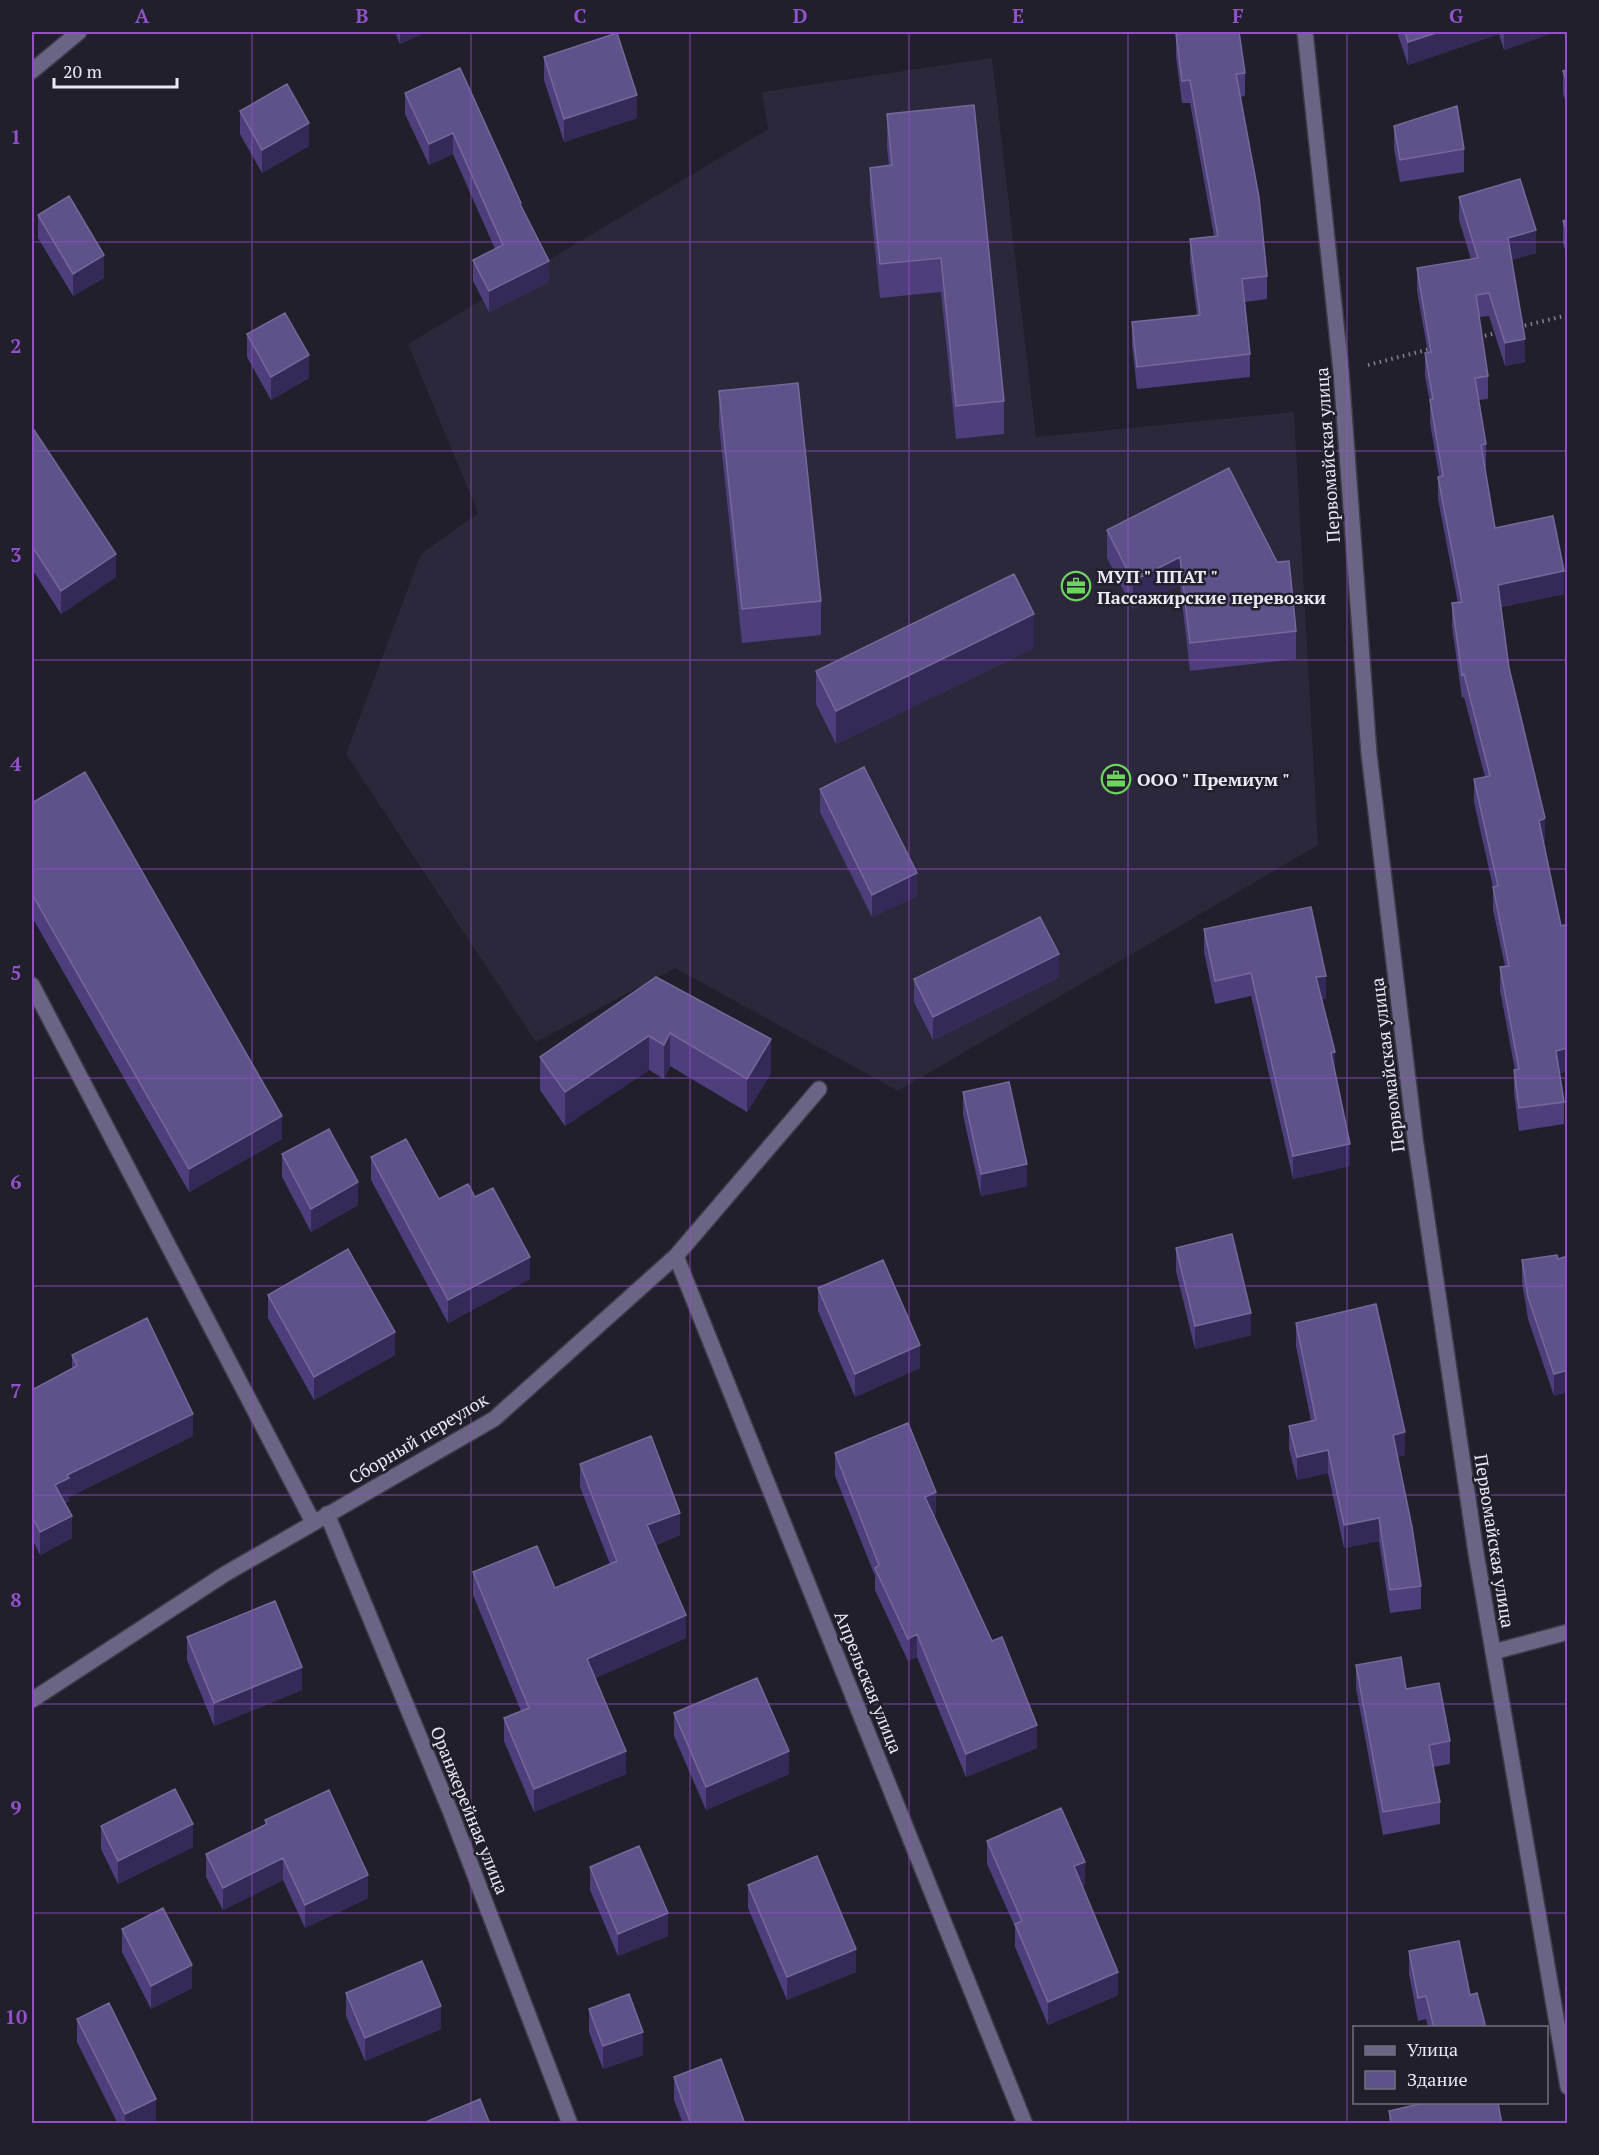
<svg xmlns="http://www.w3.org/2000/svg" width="1599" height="2155" viewBox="0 0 1599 2155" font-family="'PT Serif',serif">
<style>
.built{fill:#2b283b}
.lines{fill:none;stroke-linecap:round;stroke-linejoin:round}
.service-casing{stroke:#3d3b48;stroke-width:18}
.minor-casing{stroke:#3d3b48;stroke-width:18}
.tertiary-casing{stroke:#3d3b48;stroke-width:18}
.path{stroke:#85838e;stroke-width:4;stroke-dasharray:1.5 4.5;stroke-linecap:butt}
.service{stroke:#6a6584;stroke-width:15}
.minor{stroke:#6a6584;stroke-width:15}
.tertiary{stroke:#6a6584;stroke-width:15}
.wall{fill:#4e3f7c}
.shaded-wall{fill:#352a57}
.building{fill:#5f5189;stroke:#746999;stroke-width:1.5}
.grid{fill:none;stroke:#9152c9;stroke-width:1.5;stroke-opacity:0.55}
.labels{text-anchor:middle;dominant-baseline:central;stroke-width:5;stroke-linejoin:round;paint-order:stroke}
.street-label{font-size:18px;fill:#eae9f2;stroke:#211f2c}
.poi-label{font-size:18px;font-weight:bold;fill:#eae9f2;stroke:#211f2c;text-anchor:start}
.neatline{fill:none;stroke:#9152c9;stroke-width:2}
.grid-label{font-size:20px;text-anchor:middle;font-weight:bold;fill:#9152c9}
</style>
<rect width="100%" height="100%" fill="#211f2c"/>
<!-- built -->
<path class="built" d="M992,58L1036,437L1294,412L1318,845L898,1091L675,968L536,1042L346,754L421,554L478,513L408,344L768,129L762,92Z"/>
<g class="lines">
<!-- service casing -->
<g class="service-casing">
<path id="service" d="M1493,1652L1568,1632"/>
</g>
<!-- minor casing -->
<g class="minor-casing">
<path id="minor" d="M32,71L79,32
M32,985L313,1522
M676,1256L1025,2124
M327,1514L451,1813L570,2124
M32,1700L225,1574L494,1419L676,1256L819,1089"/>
</g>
<!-- tertiary casing -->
<g class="tertiary-casing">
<path id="tertiary" d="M1305,32L1341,371L1369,754L1415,1138L1476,1553L1568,2087"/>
</g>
<!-- path -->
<path class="path" d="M1519,327L1568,315
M1479,337L1497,333
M1368,365L1430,349"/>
<!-- service -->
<use href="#service" class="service"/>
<!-- minor -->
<use href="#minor" class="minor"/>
<!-- tertiary -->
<use href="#tertiary" class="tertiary"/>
</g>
<!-- wall -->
<path class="wall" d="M395,32H426L400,44Z
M1397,32H1549V34L1504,50L1499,34L1408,65Z
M1176,34L1245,73V96L1240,97L1267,276V299L1245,302L1250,354V377L1137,389L1132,345V322L1197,315L1190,262V239L1214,236L1190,103H1182L1176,57Z
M544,57L637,118L564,142L544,80Z
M460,68L521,207L549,282L489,312L473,281V260L495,249L453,154L429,165L405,114V93Z
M1568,69V108L1563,94V71Z
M240,111L309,146L262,173L240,134Z
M887,114L1004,401V434L956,439L941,292L880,298L870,201V168L889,166L887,148Z
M1394,126L1464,149V172L1400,182L1394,149Z
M1459,197L1536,253L1511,260L1525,362L1505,366L1489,316L1479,317L1488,376V399L1479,400L1486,444V467H1484L1495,528L1564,594L1501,607L1509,668L1545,841L1543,842L1561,926L1568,924V1071L1560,1073L1564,1102V1124L1519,1131L1514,1093V1070H1515L1500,990V967L1505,966L1493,910V887L1474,802V779L1485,777L1464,697L1462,698L1452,626V603H1458L1438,499V477L1439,476L1430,423V403L1425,376V353H1428L1417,291V268L1471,259L1459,220Z
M38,215L104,278L73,296L38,238Z
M1568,219V257L1563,244V221Z
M247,334L309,378L271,400L247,357Z
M719,391L821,601V635L742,643L719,425Z
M32,427L116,577L61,614L32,569Z
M1229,468L1296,631V659L1190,671L1180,585L1133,609L1107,558V530Z
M1034,648L836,744L816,704V671Z
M820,789L917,896L872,917L820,812Z
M32,803L282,1139L189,1192L32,917Z
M1204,929L1326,998L1322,999L1335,1075L1350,1166L1293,1179L1251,996L1215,1004L1204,952Z
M656,977L771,1073L747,1112L670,1066L664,1079L649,1070L565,1126L540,1090V1057Z
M1059,977L933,1040L914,1002V979Z
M963,1092L1027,1186L981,1196L963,1115Z
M282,1154L358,1205L311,1232L282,1177Z
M371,1157L439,1199L475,1197L530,1279L448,1323L371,1180Z
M1176,1248L1251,1335L1195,1349L1176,1271Z
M1557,1255L1554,1396L1528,1319L1522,1282V1260Z
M818,1288L920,1368L855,1397L818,1311Z
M268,1295L395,1355L314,1400L268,1318Z
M1296,1323L1405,1455L1398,1457L1421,1586V1609L1390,1613L1379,1541L1344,1548L1328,1473L1297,1480L1289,1449V1426L1311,1421L1296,1346Z
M72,1355L193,1436L69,1497V1501L65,1503L72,1538L40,1555L32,1539V1390L72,1368Z
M835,1453L936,1515L934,1516L1037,1748L966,1777L917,1657L908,1661L875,1590V1576L835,1476Z
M580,1464L680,1535L656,1545L686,1638L595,1678L626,1774L534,1812L504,1741V1718L521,1711L473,1595V1572L555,1588L610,1564L580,1487Z
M187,1637L302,1690L214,1726L187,1660Z
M1356,1665L1406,1689L1450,1741V1764L1433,1767L1440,1802V1824L1383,1835L1356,1688Z
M674,1713L789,1774L706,1810L674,1736Z
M265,1820L368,1898L305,1928L283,1880L223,1910L206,1877V1854L265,1825Z
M101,1826L193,1847L118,1884L101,1849Z
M987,1841L1085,1885L1082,1886L1118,1995L1048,2025L1015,1947V1927L987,1864Z
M590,1867L668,1936L618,1956L590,1890Z
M748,1885L856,1972L787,2000L748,1908Z
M122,1929L192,1988L151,2009L122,1952Z
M1409,1951L1470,1995L1486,2028H1428L1426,2019L1418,2021L1409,1974Z
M346,1993L441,2029L365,2061L346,2016Z
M589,2009L643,2055L603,2069L589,2032Z
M77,2019L156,2122L153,2124H118L77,2042Z
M674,2077L745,2124H683L674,2100Z
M1389,2111L1502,2124H1389Z"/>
<!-- shaded-wall -->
<path class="shaded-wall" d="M400,32H426L400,44Z
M1439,32H1499V34L1408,65V42Z
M1504,32H1549V34L1504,50Z
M637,95V118L564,142V119Z
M309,123V146L262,173V150Z
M453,133V154L429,165V144Z
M1536,230V253L1508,261V238Z
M104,255V278L73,296V274Z
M549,261V282L489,312V291Z
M1525,339V362L1505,366V343Z
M309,355V378L271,400V377Z
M116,554V577L61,614V591Z
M1180,557V585L1133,609V581Z
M1564,571V594L1498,607V585Z
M1034,614V648L836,744V711Z
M1545,818V841L1539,844V821Z
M917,873V896L872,917V895Z
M1059,954V977L933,1040V1017Z
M1326,976V998L1316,1000V977Z
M670,1033V1066L664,1079V1045Z
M649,1036V1070L565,1126V1092Z
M771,1039V1073L747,1112V1079Z
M1568,1048V1071L1556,1074V1051Z
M1335,1052V1075L1331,1053Z
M282,1116V1139L189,1192V1169Z
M1350,1144V1166L1293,1179V1156Z
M1027,1164V1186L981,1196V1174Z
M358,1182V1205L311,1232V1209Z
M530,1257V1279L448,1323V1300Z
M1251,1313V1335L1195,1349V1326Z
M395,1332V1355L314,1400V1377Z
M920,1345V1368L855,1397V1374Z
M1568,1370V1392L1554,1396V1374Z
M193,1414V1436L69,1497V1501L55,1508V1485L67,1475Z
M1405,1432V1455L1393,1458V1435Z
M1328,1450V1473L1297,1480V1457Z
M936,1492V1515L925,1520V1497Z
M680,1513V1535L647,1548V1525Z
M72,1516V1538L40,1555V1532Z
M1379,1518V1541L1344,1548V1525Z
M686,1615V1638L587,1682V1659Z
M917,1634V1657L908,1661V1639Z
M302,1667V1690L214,1726V1703Z
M1037,1725V1748L966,1777V1754Z
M626,1751V1774L534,1812V1789Z
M789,1751V1774L706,1810V1787Z
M193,1824V1847L118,1884V1861Z
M283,1858V1880L223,1910V1888Z
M1085,1862V1885L1074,1889V1866Z
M368,1875V1898L305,1928V1905Z
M668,1913V1936L618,1956V1934Z
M856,1949V1972L787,2000V1977Z
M192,1965V1988L151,2009V1986Z
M1118,1972V1995L1048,2025V2002Z
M441,2006V2029L365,2061V2038Z
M643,2032V2055L603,2069V2046Z
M156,2099V2122L153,2124H125V2114Z"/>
<!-- building -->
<path class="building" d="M1194,32H1239L1245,73L1236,74L1259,197L1267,276L1242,279L1250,354L1137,367L1132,322L1200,315L1190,239L1218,236L1190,80L1182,81L1176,34Z
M1405,32H1439L1408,42Z
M617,33L637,95L564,119L544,57Z
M460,68L521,203L520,204L549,261L489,291L473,260L503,245L453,133L429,144L405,93Z
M1568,69V85L1563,71Z
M287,84L309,123L262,150L240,111Z
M974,105L1004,401L956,406L941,258L880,264L870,168L892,165L887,114Z
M1457,106L1464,149L1400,160L1394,126Z
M1520,179L1536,230L1508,238L1525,339L1505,343L1489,293L1476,295L1488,376L1475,378L1486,444L1481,445L1495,528L1553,516L1564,571L1498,585L1509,668L1545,818L1539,821L1561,926L1568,924V1048L1556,1051L1564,1102L1519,1108L1514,1070L1519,1069L1500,967L1509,966L1493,887L1498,886L1474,779L1490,776L1464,674L1462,675L1452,603L1462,602L1438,477L1443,476L1430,400L1433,399L1425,353L1431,352L1417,268L1478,258L1459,197Z
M69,196L104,255L73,274L38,215Z
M1568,219V234L1563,221Z
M285,313L309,355L271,377L247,334Z
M798,383L821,601L742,609L719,391Z
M32,427L116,554L61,591L32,546Z
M1229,468L1277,562L1289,561L1296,631L1190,643L1180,557L1133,581L1107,530Z
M1014,574L1034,614L836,711L816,671Z
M864,767L917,873L872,895L820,789Z
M85,772L282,1116L189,1169L32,894V803Z
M1311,907L1326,976L1316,977L1335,1052L1331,1053L1350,1144L1293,1156L1251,973L1215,981L1204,929Z
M1040,917L1059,954L933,1017L914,979Z
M656,977L771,1039L747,1079L670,1033L664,1045L649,1036L565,1092L540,1057Z
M1009,1082L1027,1164L981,1174L963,1092Z
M329,1129L358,1182L311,1209L282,1154Z
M406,1139L439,1199L468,1184L475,1197L493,1188L530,1257L448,1300L371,1157Z
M1232,1234L1251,1313L1195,1326L1176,1248Z
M348,1249L395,1332L314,1377L268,1295Z
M1557,1255L1558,1259L1568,1256V1370L1554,1374L1528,1297L1522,1260Z
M883,1260L920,1345L855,1374L818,1288Z
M1376,1304L1405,1432L1393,1435L1412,1527L1421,1586L1390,1590L1379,1518L1344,1525L1328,1450L1297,1457L1289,1426L1316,1420L1296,1323Z
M147,1318L193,1414L67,1475L69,1478L55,1485L72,1516L40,1532L32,1516V1390L77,1366L72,1355Z
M908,1423L936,1492L925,1497L992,1641L1002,1637L1037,1725L966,1754L917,1634L908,1639L875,1568L879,1565L835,1453Z
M651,1436L680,1513L647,1525L686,1615L587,1659L626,1751L534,1789L504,1718L529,1708L473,1572L537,1546L555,1588L617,1561L580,1464Z
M275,1601L302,1667L214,1703L187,1637Z
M1401,1657L1406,1689L1439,1683L1450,1741L1429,1745L1440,1802L1383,1812L1356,1665Z
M757,1678L789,1751L706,1787L674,1713Z
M175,1789L193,1824L118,1861L101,1826Z
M329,1790L368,1875L305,1905L283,1858L223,1888L206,1854L267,1824L265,1820Z
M1061,1808L1085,1862L1074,1866L1118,1972L1048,2002L1015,1924L1022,1921L987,1841Z
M639,1846L668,1913L618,1934L590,1867Z
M817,1856L856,1949L787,1977L748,1885Z
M163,1908L192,1965L151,1986L122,1929Z
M1459,1941L1470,1995L1477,1993L1486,2028H1434L1426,1996L1418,1998L1409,1951Z
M422,1961L441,2006L365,2038L346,1993Z
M629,1994L643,2032L603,2046L589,2009Z
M109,2003L156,2099L125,2114L77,2019Z
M721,2059L745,2124H691L674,2077Z
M480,2099L490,2124H421Z
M1424,2103H1498L1502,2124H1392L1389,2111Z"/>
<!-- grid -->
<path class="grid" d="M252,32V2124M471,32V2124M690,32V2124M909,32V2124M1128,32V2124M1347,32V2124M32,242H1568M32,451H1568M32,660H1568M32,869H1568M32,1078H1568M32,1286H1568M32,1495H1568M32,1704H1568M32,1913H1568"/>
<!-- icons -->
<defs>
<g id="office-ring" transform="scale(1.5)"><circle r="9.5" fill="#211f2c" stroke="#6ed360" stroke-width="1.5"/><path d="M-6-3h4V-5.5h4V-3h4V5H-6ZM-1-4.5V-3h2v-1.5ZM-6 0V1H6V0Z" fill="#6ed360"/></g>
</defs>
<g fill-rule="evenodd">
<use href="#office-ring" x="1076" y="586"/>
<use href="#office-ring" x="1116" y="779"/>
</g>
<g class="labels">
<!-- street labels -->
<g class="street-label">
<text transform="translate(1327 455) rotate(-94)">Первомайская улица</text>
<text transform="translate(1387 1065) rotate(-97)">Первомайская улица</text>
<text transform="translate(418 1438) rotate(-31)">Сборный переулок</text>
<text transform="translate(1495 1541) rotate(81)">Первомайская улица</text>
<text transform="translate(869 1682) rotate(68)">Апрельская улица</text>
<text transform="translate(470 1810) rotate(68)">Оранжерейная улица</text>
</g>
<!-- poi labels -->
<g class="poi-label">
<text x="1097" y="576">МУП " ППАТ "<tspan x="1097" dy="21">Пассажирские перевозки</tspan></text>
<text x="1137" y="779">ООО " Премиум "</text>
</g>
</g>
<!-- border -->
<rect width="1599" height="2155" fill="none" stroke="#211f2c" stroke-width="66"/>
<!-- legend -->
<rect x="1353" y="2026" width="195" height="78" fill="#211f2c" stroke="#71707b" stroke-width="1.5"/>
<rect x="1365" y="2046" width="30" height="9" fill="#6a6584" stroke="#71707b" stroke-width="1.5"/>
<text x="1407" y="2056" font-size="18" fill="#eae9f2">Улица</text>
<rect x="1365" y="2071" width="30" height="18" fill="#5f5189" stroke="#71707b" stroke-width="1.5"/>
<text x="1407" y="2086" font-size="18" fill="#eae9f2">Здание</text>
<!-- scale -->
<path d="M54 78v9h123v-9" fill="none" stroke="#eae9f2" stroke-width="3"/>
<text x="63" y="78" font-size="18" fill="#eae9f2" stroke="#211f2c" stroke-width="4.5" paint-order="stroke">20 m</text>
<rect x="33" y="33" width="1533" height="2089" class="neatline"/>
<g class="grid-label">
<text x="142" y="23">A</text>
<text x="362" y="23">B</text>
<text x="580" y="23">C</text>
<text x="800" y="23">D</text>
<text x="1018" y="23">E</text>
<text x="1238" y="23">F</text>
<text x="1456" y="23">G</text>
<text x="16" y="144">1</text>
<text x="16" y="353">2</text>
<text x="16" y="562">3</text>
<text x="16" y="771">4</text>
<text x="16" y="980">5</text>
<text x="16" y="1189">6</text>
<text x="16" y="1398">7</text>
<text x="16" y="1607">8</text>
<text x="16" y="1815">9</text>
<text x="16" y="2024">10</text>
</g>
</svg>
